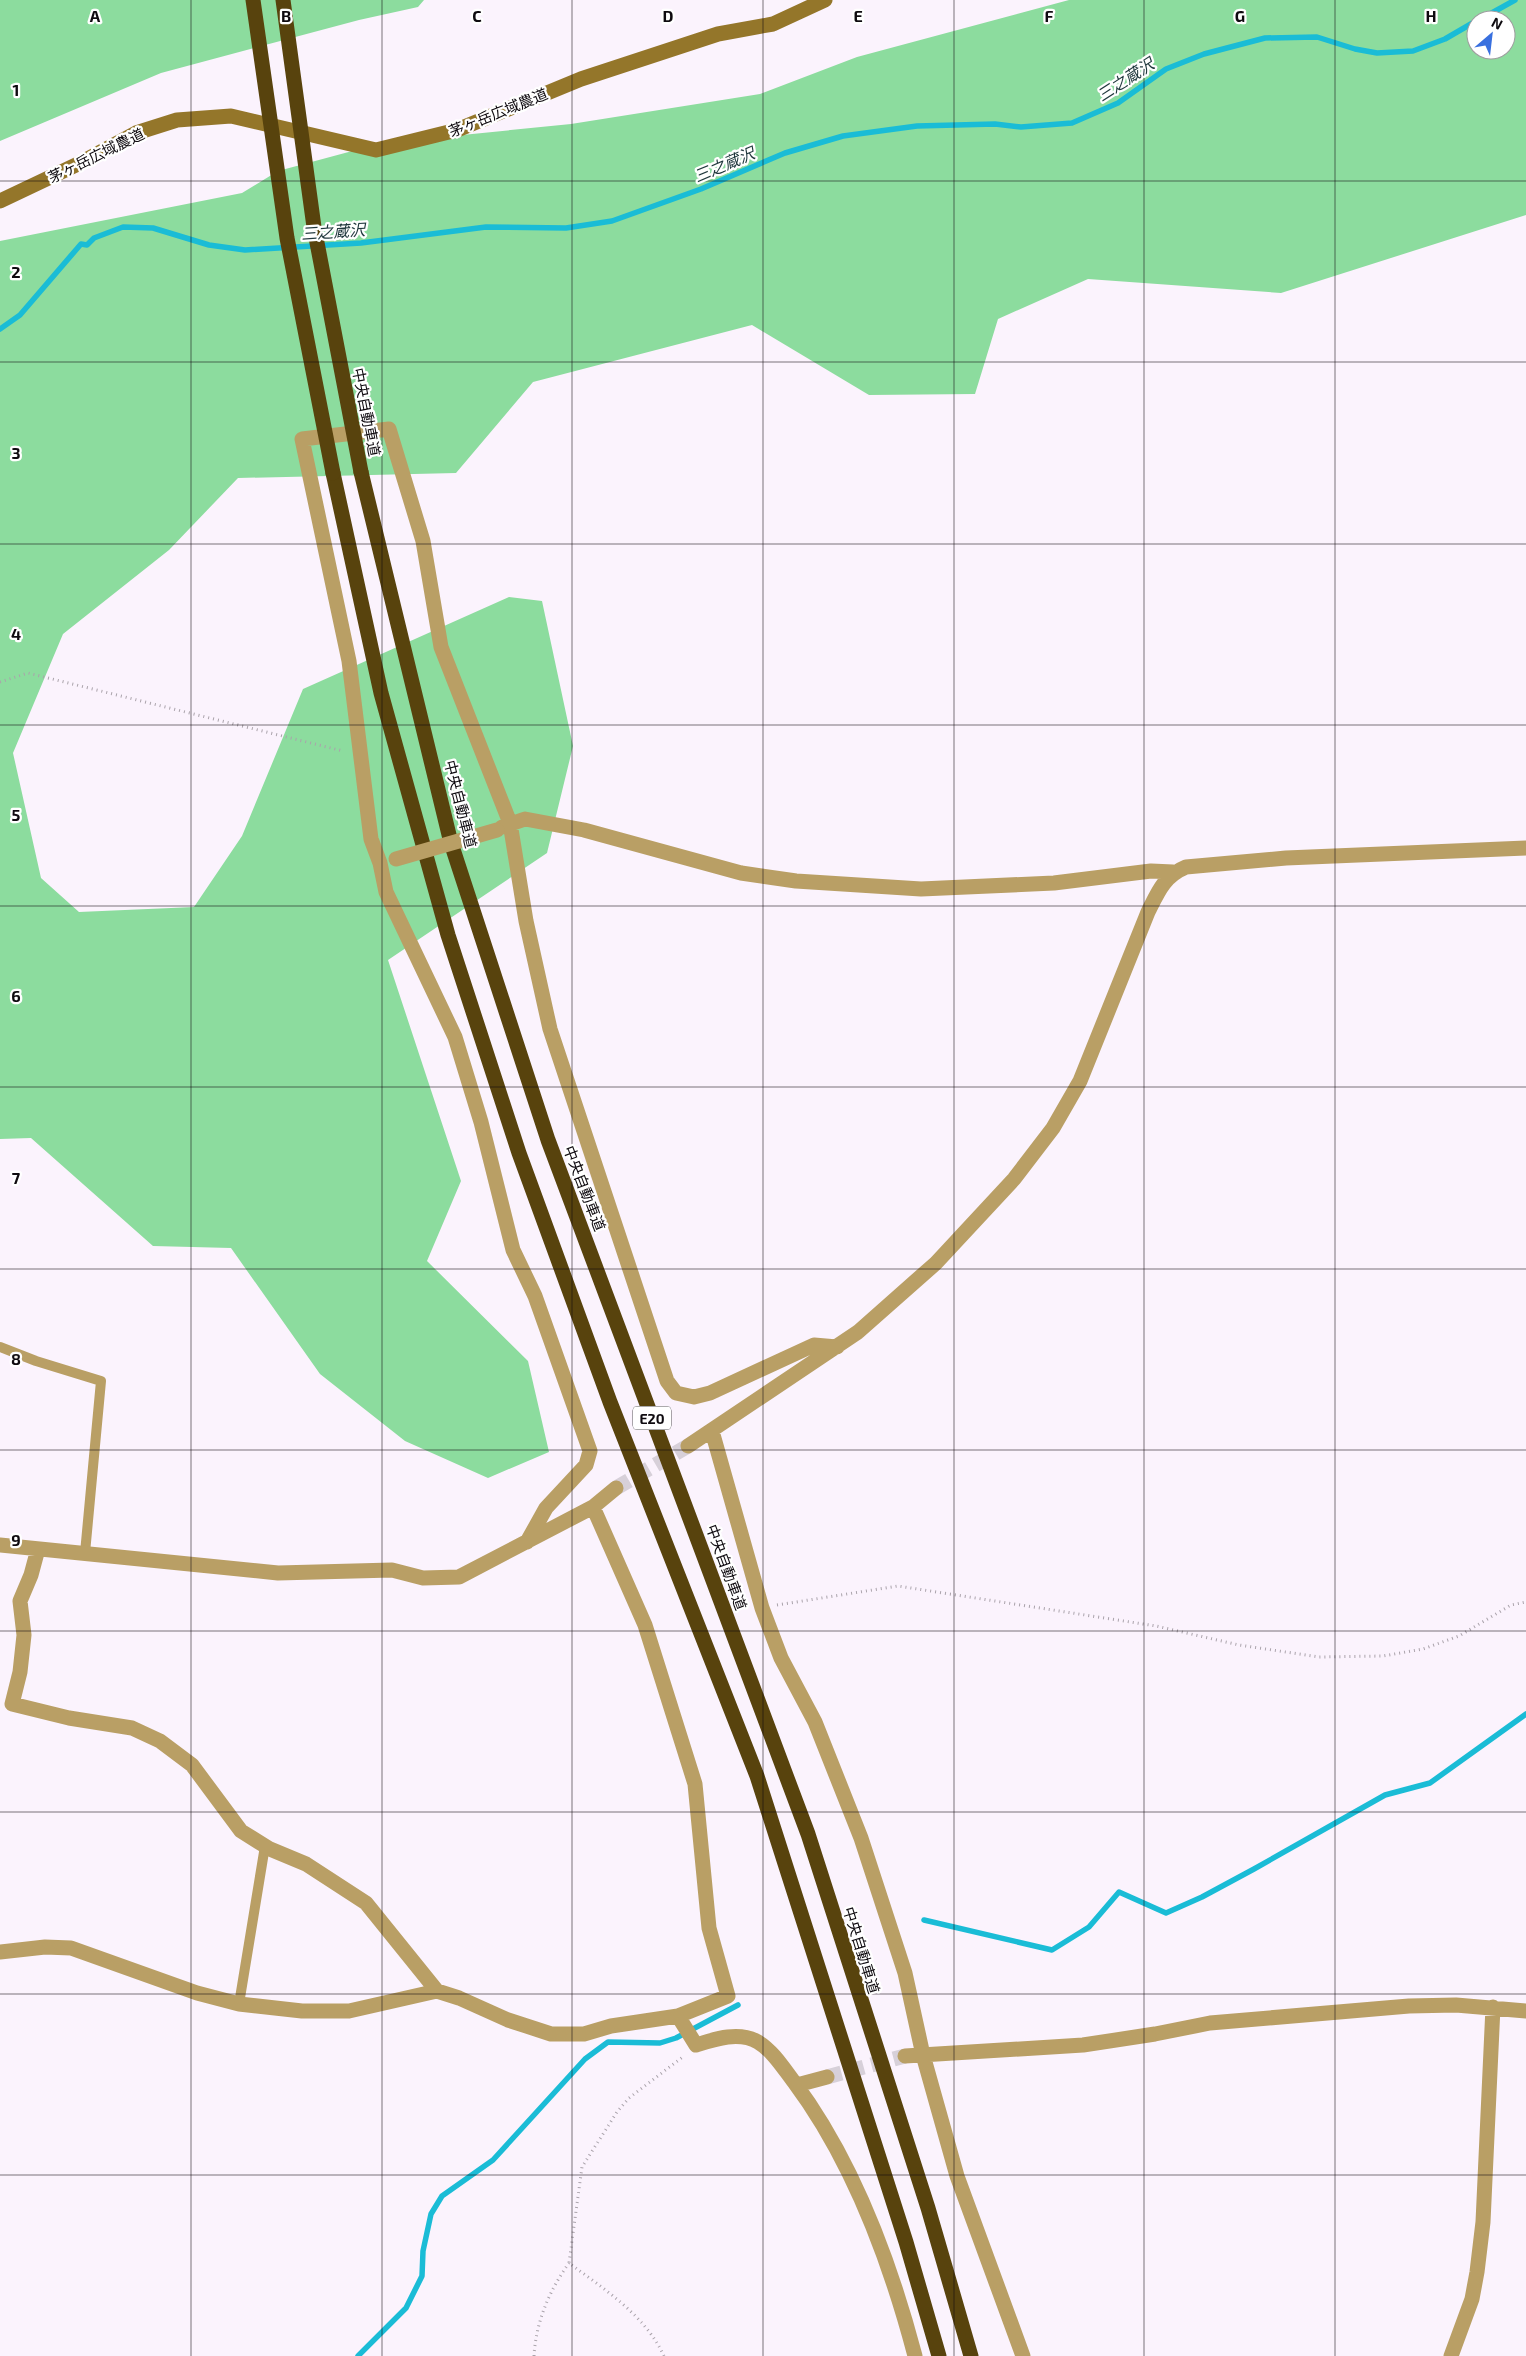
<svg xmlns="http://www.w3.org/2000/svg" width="1526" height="2356" viewBox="0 0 1526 2356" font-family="'Exo 2','Noto Sans JP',sans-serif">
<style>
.green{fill:#8cdc9e;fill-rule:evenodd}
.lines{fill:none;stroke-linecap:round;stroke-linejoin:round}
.stream{stroke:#1abcd6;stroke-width:5.5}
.street-tunnel{stroke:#d7d0d9;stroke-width:15;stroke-dasharray:15 8;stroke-linecap:butt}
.path{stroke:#aaa3ab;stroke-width:3;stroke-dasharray:1 4;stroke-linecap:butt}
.lane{stroke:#b99f65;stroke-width:10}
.street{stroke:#b99f65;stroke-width:15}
.secondary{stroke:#94762a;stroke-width:15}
.highway{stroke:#58430d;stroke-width:15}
.street-bridge{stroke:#b99f65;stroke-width:15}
.highway-bridge{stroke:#58430d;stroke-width:15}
.grid{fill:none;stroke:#0e0a0f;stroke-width:1;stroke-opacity:0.55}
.labels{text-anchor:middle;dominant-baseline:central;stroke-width:4.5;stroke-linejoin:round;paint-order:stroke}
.shield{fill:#fff;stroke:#565457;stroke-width:1}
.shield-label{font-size:14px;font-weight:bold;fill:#0e0a0f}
.street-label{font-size:15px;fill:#0e0a0f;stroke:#fff}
.water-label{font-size:16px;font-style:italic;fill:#1f373c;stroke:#fff}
.grid-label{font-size:16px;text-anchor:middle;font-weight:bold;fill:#0e0a0f;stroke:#fff;stroke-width:4.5;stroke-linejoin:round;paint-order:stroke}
</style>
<rect width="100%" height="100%" fill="#fbf3fd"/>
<!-- green -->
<path class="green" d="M0,0H424L418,7L359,20L161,73L0,141Z
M1069,0H1526V215L1281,293L1088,279L998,319L975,394L869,395L752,325L533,382L456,473L238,478L169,550L63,634L13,753L41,878L79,912L194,907L242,836L303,689L509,597L542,601L573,746L547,853L388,960L461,1181L427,1261L528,1361L549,1452L488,1478L405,1441L320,1374L231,1248L153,1246L31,1138L0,1139V241L242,193L278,171L382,143L571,124L760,94L857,57ZM1476,20H1506V50H1476Z"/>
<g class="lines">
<!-- stream -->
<path class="stream" d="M1479,20L1515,0
M0,329L20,315L81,244L87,245L94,238L123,227L153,228L209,245L245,250L361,243L486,227L566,228L612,221L701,189L785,153L843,136L917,126L995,124L1021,127L1072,123L1118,103L1166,69L1204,54L1265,38L1317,37L1355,49L1377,53L1413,51L1445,39L1476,21
M924,1920L1052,1950L1089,1927L1119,1892L1166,1913L1202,1897L1254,1869L1385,1795L1430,1783L1526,1714
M358,2356L406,2308L422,2276L423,2251L431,2214L442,2196L493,2160L585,2059L608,2042L660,2043L676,2038L738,2005"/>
<!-- street-tunnel -->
<path class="street-tunnel" d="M616,1488L688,1446
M827,2077L905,2056"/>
<!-- path -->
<path class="path" d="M0,682L28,673L343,751
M777,1605L898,1586L1156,1626L1239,1645L1319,1657L1383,1656L1423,1649L1459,1636L1511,1605L1526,1602
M534,2356C536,2322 549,2291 569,2263
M664,2356C645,2315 604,2289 569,2263L582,2167L617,2112L629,2098L684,2056"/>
<!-- lane -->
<path class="lane" d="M0,1347L36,1361L101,1381L85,1553
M239,2004L265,1846"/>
<!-- street -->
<path class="street" d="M502,827L525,819L584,830L741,873L796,881L921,889L1054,883L1151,871L1173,872
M712,1431L762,1608L781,1658L815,1722L861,1838L905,1973L923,2055L957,2176L1023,2356
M688,1446L858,1332L936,1263L1014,1179L1053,1128L1080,1081L1148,912C1158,892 1164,876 1186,867L1286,858L1526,848
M593,1507L645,1625L695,1784L709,1928L728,1996L678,2016
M527,1542L546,1508L586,1465L590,1451L535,1296L513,1250L481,1122L455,1037L386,892L380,863L371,839L349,661L302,439L389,429L423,541L441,647L510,823L526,921L550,1029L667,1381L676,1393L694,1397L710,1393L814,1345L837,1347
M0,1545L278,1573L392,1570L423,1578L459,1577L593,1507L616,1488
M38,1549L31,1575L20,1601L24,1635L20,1672L12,1704L69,1718L132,1728L160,1741L192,1765L241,1831L270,1849L306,1864L366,1903L437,1991
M0,1952L45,1947L71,1948L197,1993L239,2004L302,2011H349L437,1991L459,1998L508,2020L551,2034H584L611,2026L678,2016L696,2045C715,2039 739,2031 758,2042C773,2051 784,2069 794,2082C853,2161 890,2261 915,2356
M905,2056L1083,2045L1155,2034L1210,2023L1409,2006L1456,2005L1526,2011
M797,2085L827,2077
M1451,2356L1472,2299L1477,2272L1483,2222L1493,2007"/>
<!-- secondary -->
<path class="secondary" d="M0,201L78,164L136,133L177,120L231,116L376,150L457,130L581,79L718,34L773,24L825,0"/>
<!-- highway -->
<path class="highway" d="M361,472L451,843L548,1140L808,1834L928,2208L971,2356
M333,473L381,693L448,935L519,1153L610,1402L757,1776L906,2242L939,2356"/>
<!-- street-bridge -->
<path class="street-bridge" d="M396,859L497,830"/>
<!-- highway-bridge -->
<path class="highway-bridge" d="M253,0L287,238L333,473
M283,0L314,227L361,472"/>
</g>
<!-- grid -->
<path class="grid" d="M191,0V2356M382,0V2356M572,0V2356M763,0V2356M954,0V2356M1144,0V2356M1335,0V2356M0,181H1526M0,362H1526M0,544H1526M0,725H1526M0,906H1526M0,1087H1526M0,1269H1526M0,1450H1526M0,1631H1526M0,1812H1526M0,1994H1526M0,2175H1526"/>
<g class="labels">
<!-- shield labels -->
<rect class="shield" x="633" y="1406.5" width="38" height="23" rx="4"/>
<g class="shield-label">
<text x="652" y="1418">E20</text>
</g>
<!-- street labels -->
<g class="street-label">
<text transform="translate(498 112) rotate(-22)">茅ヶ岳広域農道</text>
<text transform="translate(96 155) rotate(-26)">茅ヶ岳広域農道</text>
<text transform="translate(367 412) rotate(79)">中央自動車道</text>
<text transform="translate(461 804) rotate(76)">中央自動車道</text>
<text transform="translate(585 1188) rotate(69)">中央自動車道</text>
<text transform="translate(727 1567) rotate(70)">中央自動車道</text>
<text transform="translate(862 1950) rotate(73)">中央自動車道</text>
</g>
<!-- water labels -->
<g class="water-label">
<text transform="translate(1125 79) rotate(-33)">三之蔵沢</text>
<text transform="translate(724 164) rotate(-23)">三之蔵沢</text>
<text transform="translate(333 231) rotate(-4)">三之蔵沢</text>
</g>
</g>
<g class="grid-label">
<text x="95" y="22">A</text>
<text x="286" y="22">B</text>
<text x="477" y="22">C</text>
<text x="668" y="22">D</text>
<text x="858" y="22">E</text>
<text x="1049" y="22">F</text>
<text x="1240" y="22">G</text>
<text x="1431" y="22">H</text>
<text x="16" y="96">1</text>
<text x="16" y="278">2</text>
<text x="16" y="459">3</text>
<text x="16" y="640">4</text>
<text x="16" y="821">5</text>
<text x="16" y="1002">6</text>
<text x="16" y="1184">7</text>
<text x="16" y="1365">8</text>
<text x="16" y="1546">9</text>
</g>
<!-- north arrow -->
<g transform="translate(1491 35) rotate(28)"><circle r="24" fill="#ffffff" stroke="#9f9d9f"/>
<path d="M0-4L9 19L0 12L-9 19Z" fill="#3970df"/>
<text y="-8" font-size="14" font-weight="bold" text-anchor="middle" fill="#0e0a0f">N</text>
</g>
</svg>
